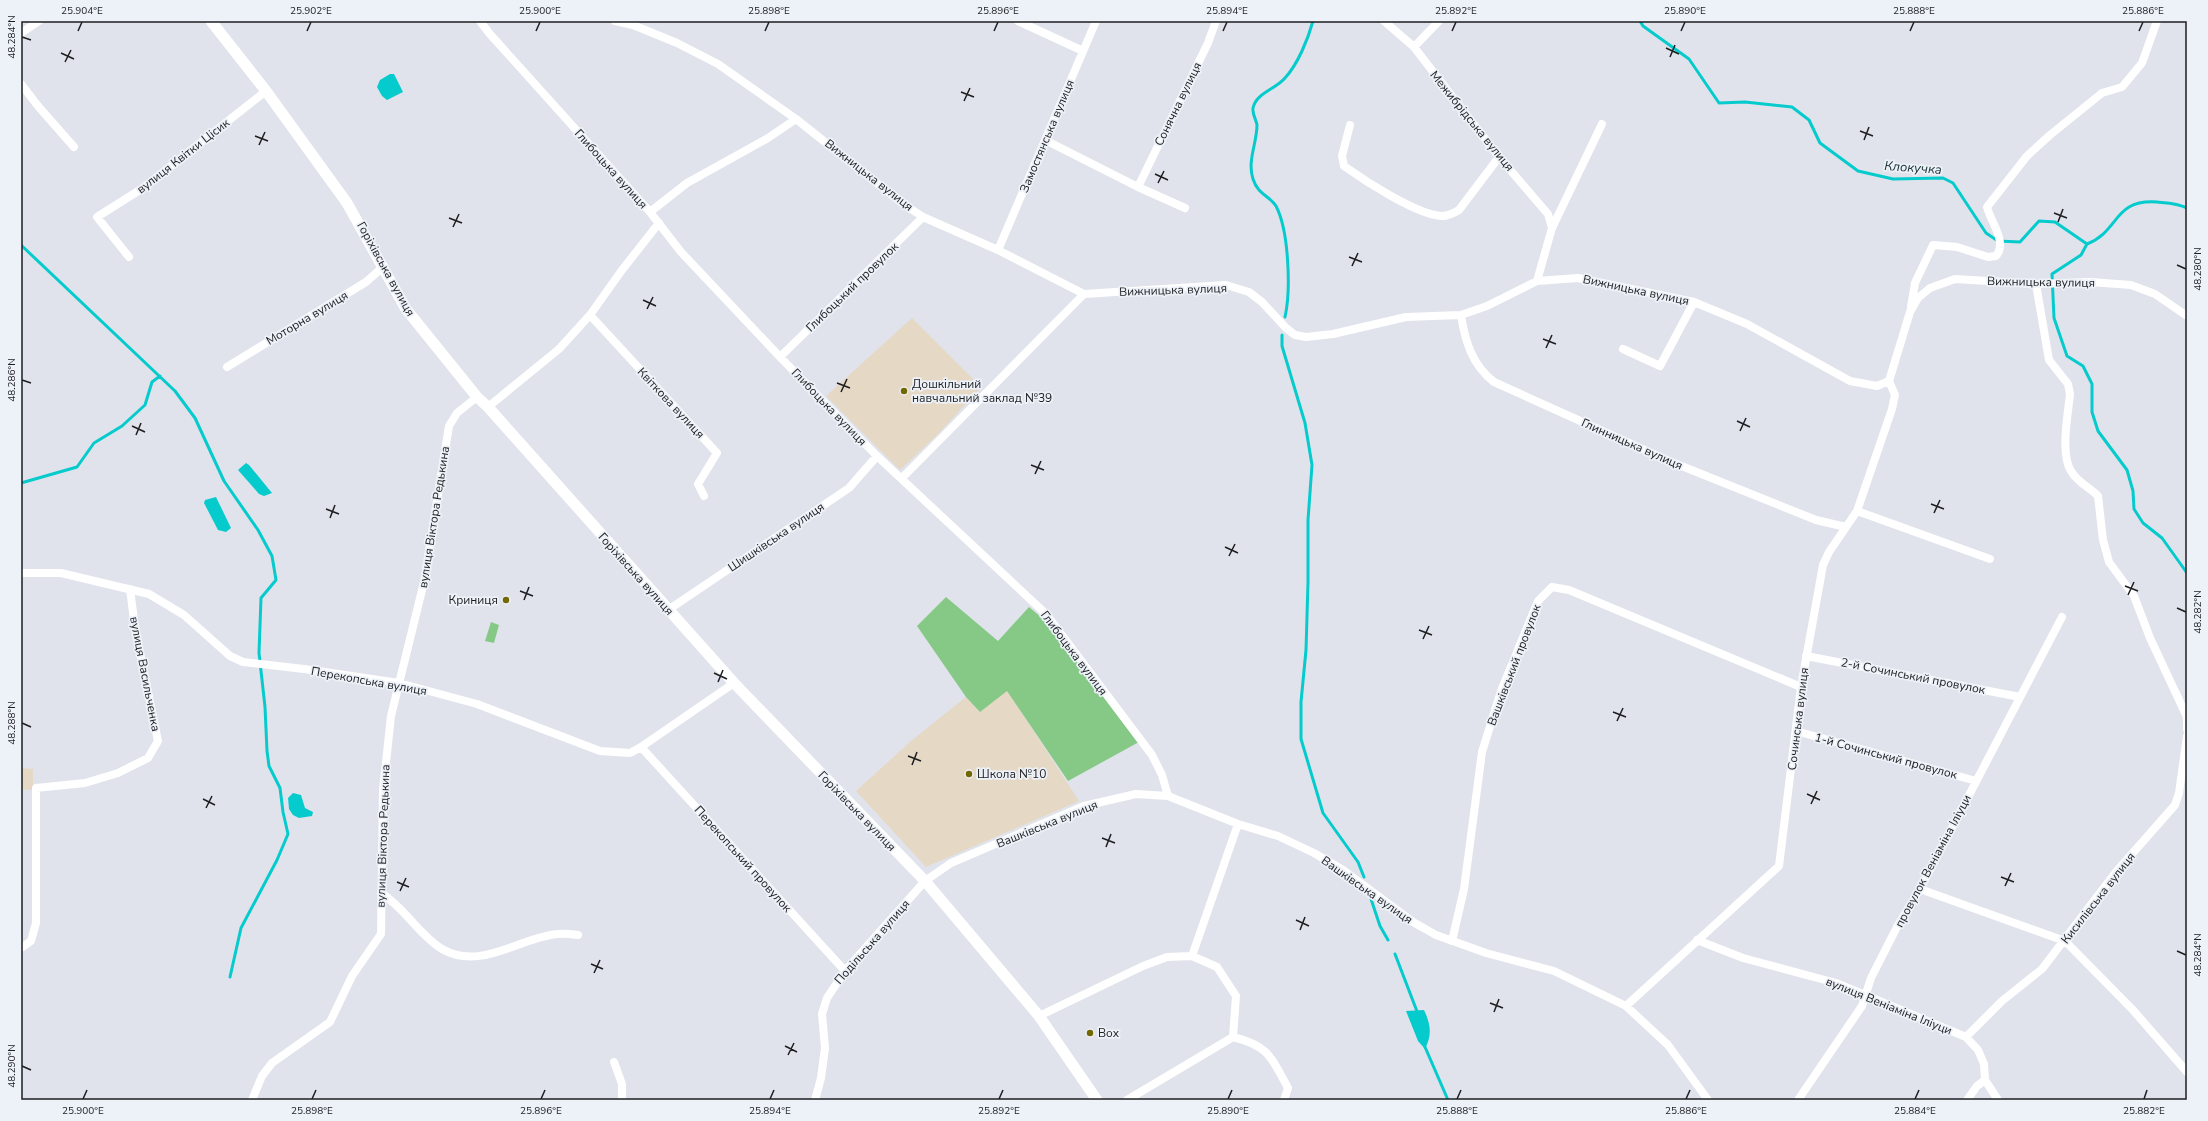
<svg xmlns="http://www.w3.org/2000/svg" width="2208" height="1121" viewBox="0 0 2208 1121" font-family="'Nunito Sans',sans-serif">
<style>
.education{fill:#e5d8c4}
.green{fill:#86c987}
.water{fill:#05cbcd}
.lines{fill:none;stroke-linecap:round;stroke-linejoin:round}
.stream{stroke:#05cbcd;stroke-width:3}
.minor{stroke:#fff;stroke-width:8}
.tertiary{stroke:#fff;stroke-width:11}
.ticks{fill:none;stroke:#1c1e20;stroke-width:1.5}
.poi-dot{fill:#736800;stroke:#edf1f8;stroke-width:1.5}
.labels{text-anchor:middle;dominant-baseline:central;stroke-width:3.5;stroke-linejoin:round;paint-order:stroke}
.street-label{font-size:12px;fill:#1c1e20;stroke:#edf1f8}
.poi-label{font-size:12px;fill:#1c1e20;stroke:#edf1f8;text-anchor:start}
.water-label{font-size:13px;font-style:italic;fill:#173131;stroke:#edf1f8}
.neatline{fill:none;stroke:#1c1e20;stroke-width:1.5}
.ticks-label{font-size:10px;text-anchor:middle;fill:#1c1e20}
</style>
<rect width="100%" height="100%" fill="#e0e3eb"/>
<!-- education -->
<path class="education" d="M912,318L981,387L939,433L900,470L826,396Z
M1007,690L1079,801L926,867L856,791L911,741L966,697L980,712Z
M21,768L33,769V790L21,789Z"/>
<!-- green -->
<path class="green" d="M946,597L998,641L1029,607C1074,643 1105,696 1139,742L1068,781L1007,691L980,712L966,697L917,626Z
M491,622L499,625L494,643L485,641Z"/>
<!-- water -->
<path class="water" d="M390,74H394L403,92L387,100L382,96L377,87L380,80Z
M246,463L249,465L272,493L264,496L259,494L238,470Z
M216,497L231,528L226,532L218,530L204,503L205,500Z
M293,793L301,795L305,808L313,812L312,816L299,818L293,815L289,809L288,798Z
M1424,1010C1431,1025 1432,1035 1425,1049L1418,1041L1406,1011Z"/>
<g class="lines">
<!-- stream -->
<path class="stream" d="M1640,21L1643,26L1689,59L1719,103L1745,102L1792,107L1809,120L1820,143L1858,171L1893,179L1943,178L1953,183L1986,233L1998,241L2020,242L2039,221L2055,222L2087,244C2120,231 2113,199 2157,202C2168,203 2177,203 2187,208
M2087,244L2081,255L2052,274L2054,318L2067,356L2083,366L2092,384V412L2098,431L2127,470L2133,491L2134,509L2143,523L2162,538L2187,573
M21,245L175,391L195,418L224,481L258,530L272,556L276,580L261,598L259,653L265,707L267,751L269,766L280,788L283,812L288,834L277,860L241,928L230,977
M1285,317C1291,290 1289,231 1276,206C1270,196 1258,195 1253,179C1247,161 1257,143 1257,125C1256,119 1252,114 1253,108C1256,93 1276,89 1285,78C1298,64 1308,39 1313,21
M1282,335V346L1305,423L1312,465L1308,520V582L1306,650L1301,702V739L1323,813L1358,862L1364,877
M21,483L77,467L94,443L122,426L145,405L152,382L160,376
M1371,899L1380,926L1388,940
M1395,954L1418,1014
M1425,1047L1448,1100"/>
<!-- minor -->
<path class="minor" d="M480,21L489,33L650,212L681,252L780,357L877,456L1046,614L1152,755L1162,775L1168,796
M615,21L633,25L677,43L718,64L796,119L902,203L923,217L998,250L1084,294L1226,285L1249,292L1262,302L1286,328L1295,335L1306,337L1333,334L1406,317L1461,315L1487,306L1537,281L1578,278L1694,302L1747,324L1850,381L1877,386L1889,381L1910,312L1918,298L1930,288L1955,279L2036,284L2090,282L2131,285L2155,294L2187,316
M1018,21L1083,51
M1384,21L1414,47L1499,157L1548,214L1552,228
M21,33L39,21
M1414,47L1439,21
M21,84L38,106L74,147
M1350,125L1342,156L1344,166C1365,181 1417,215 1442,216C1449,216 1454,213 1459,210L1499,157
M1045,140L1138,187L1208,43L1216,21
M1138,187L1185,208
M650,212L687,183L768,138L796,119
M998,250L1096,21
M129,257L97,217L143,188L266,91
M1537,281L1552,228L1602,124
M2036,284L2049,360L2068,384L2070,394C2068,414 2060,454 2071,471C2077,482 2089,487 2098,496L2103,540L2109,562L2134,596L2150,638L2187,717V729
M1911,307L1915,283L1933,245L1957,247L1988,257L1996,256C2008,242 1990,221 1987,207L2027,156L2050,135L2102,93L2122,87L2142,63L2157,21
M590,315L717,453L698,484L704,496
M1461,315C1465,341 1472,365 1494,382L1669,461L1816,520L1846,527
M1623,349L1660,366L1694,302
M780,357L923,217
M227,367L366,282L384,266
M488,407L559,349L590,315L622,270L659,223
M902,478L1084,294
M1857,511L1990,559
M21,573H61L149,594L184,615L230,656L243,662L304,669L399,683L477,704L600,751L630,753L641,747L734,683
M668,610L849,488L877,456
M1806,656L2020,697
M1796,731L1976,781
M641,747L845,971
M1920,889L2065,941L2132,1009L2187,1072
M381,893C405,908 419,935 442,949C480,971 519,938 557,934C564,933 571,934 578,935
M1697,940L1743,958L1836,983L1966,1037L1978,1050L1984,1064L1985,1080L1998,1100
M1452,941L1464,889L1482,752L1501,691L1538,601L1552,587L1569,590L1801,687
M21,948L31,941L36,923V788L85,783L118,773L148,758L158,741L135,628L130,589
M1192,956L1238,824
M1626,1006L1779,866L1801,687L1823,565L1829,552L1857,511L1892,409L1895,395L1889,381
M1039,1016L1143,966L1167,957L1192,956L1217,967L1236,996L1233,1037
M1966,1037L2002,1001L2042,969L2116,872L2175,805L2179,793L2187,736
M614,1062L622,1084V1100
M252,1100L262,1076L272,1063L330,1022L352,976L381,934L383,790L391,716L424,582L449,426L457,413L477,397
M815,1100L821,1078L825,1048L822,1014L827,998L845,971L925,881L951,863L1084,806L1136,794L1168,796L1238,824L1278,836L1314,853L1343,870L1413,922L1436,935L1486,953L1554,971L1626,1006L1668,1045L1708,1100
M1127,1100L1233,1037C1269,1046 1271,1057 1288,1088L1284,1100
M1798,1100L1862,1006L1871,978L1898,925L1920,889L2062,617
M1967,1100L1977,1086L1985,1080"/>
<!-- tertiary -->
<path class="tertiary" d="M211,21L266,91L347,203L406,309L477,397L488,407L734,683L925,881L1039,1016L1097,1100"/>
</g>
<!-- ticks -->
<path class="ticks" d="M78,31L82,22M307,31L311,22M536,31L540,22M765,31L769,22M994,31L998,22M1223,31L1227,22M1452,31L1456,22M1681,31L1685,22M1910,31L1914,22M2139,31L2143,22M22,37L31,40M1666,48L1679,54M61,53L74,59M1670,57L1675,45M65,62L71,50M961,92L974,97M964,101L970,88M1860,131L1873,136M255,136L268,141M1864,140L1869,127M259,145L265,132M1155,174L1168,180M1158,183L1164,171M2054,213L2067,218M449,218L462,223M2058,222L2063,209M453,227L459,214M1349,257L1362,262M2177,265L2186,269M1352,266L1358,253M643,300L656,306M647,309L653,297M1543,339L1556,344M1546,348L1552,335M22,380L31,383M837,383L850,388M841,392L847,379M1737,421L1750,427M132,426L145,432M1740,431L1746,418M136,435L141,423M1031,465L1044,470M1035,474L1041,461M1931,504L1944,509M326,509L339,514M1934,513L1940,500M330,518L335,505M1225,547L1238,553M1229,556L1235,544M2125,586L2138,591M520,591L533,596M2128,595L2134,582M524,600L529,587M2177,608L2186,612M1419,630L1432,635M1423,639L1429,626M714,673L727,679M718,682L723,670M1613,712L1626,717M1617,721L1623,708M22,723L31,727M908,756L921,761M912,765L917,752M1807,794L1820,800M203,799L215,805M1811,804L1817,791M206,808L212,796M1102,838L1115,843M1106,847L1111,834M2001,877L2014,882M397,882L409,887M2005,886L2011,873M400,891L406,878M1296,920L1309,926M1300,930L1305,917M2177,951L2186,955M591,964L603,969M594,973L600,960M1490,1003L1503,1008M1494,1012L1499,999M785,1046L797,1052M788,1055L794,1043M22,1066L31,1070M83,1099L87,1090M312,1099L316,1090M541,1099L545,1090M770,1099L774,1090M999,1099L1003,1090M1228,1099L1232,1090M1457,1099L1461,1090M1686,1099L1690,1090M1915,1099L1919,1090M2144,1099L2147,1090"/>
<!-- markers -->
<g class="poi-dot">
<circle cx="904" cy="391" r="4"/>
<circle cx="506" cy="600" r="4"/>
<circle cx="969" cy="774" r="4"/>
<circle cx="1090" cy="1033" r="4"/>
</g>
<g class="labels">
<!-- street labels -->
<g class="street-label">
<text transform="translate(1178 104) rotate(-64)">Сонячна вулиця</text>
<text transform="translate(1472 121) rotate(51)">Межибрідська вулиця</text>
<text transform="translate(1047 136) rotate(-67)">Замостянська вулиця</text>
<text transform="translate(183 156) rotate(-38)">вулиця Квітки Цісик</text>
<text transform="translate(611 169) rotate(48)">Глибоцька вулиця</text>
<text transform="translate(869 175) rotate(38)">Вижницька вулиця</text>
<text transform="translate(386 269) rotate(61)">Горіхівська вулиця</text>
<text transform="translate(2041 282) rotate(1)">Вижницька вулиця</text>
<text transform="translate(852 287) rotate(-44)">Глибоцький провулок</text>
<text transform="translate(1173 290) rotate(-2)">Вижницька вулиця</text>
<text transform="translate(1636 290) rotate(12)">Вижницька вулиця</text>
<text transform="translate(307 318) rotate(-31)">Моторна вулиця</text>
<text transform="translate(671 403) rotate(47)">Квіткова вулиця</text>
<text transform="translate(829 407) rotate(46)">Глибоцька вулиця</text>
<text transform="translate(1632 444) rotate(24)">Глинницька вулиця</text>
<text transform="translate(434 517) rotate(-81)">вулиця Віктора Редькина</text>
<text transform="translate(776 537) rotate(-34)">Шишківська вулиця</text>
<text transform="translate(636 574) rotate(48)">Горіхівська вулиця</text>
<text transform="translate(1074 653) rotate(53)">Глибоцька вулиця</text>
<text transform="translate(1514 665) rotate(-69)">Вашківський провулок</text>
<text transform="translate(145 674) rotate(79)">вулиця Васильченка</text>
<text transform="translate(1913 676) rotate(11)">2-й Сочинський провулок</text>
<text transform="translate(369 681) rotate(10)">Перекопська вулиця</text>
<text transform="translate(1798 719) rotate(-83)">Сочинська вулиця</text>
<text transform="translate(1886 756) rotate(15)">1-й Сочинський провулок</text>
<text transform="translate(857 811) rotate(46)">Горіхівська вулиця</text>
<text transform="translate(1047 824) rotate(-22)">Вашківська вулиця</text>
<text transform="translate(383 836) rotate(-88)">вулиця Віктора Редькина</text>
<text transform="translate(743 859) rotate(48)">Перекопський провулок</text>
<text transform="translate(1933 861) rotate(-62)">провулок Веніаміна Іліуци</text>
<text transform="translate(1367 890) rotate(35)">Вашківська вулиця</text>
<text transform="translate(2098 898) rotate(-52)">Кисилівська вулиця</text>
<text transform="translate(872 942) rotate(-49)">Подільська вулиця</text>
<text transform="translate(1889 1006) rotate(22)">вулиця Веніаміна Іліуци</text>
</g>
<!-- poi labels -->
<g class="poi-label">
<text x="912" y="384">Дошкільний<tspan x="912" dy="14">навчальний заклад №39</tspan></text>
<text x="498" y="600" text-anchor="end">Криниця</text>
<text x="977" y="774">Школа №10</text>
<text x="1098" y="1033">Box</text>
</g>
<!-- water labels -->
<g class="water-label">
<text transform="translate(1913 168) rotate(4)">Клокучка</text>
</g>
</g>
<!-- border -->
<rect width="2208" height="1121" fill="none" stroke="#edf1f8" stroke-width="44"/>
<rect x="22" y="22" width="2164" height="1077" class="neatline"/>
<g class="ticks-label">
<text x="82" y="14">25.904°E</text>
<text x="311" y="14">25.902°E</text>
<text x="540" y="14">25.900°E</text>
<text x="769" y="14">25.898°E</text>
<text x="998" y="14">25.896°E</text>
<text x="1227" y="14">25.894°E</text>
<text x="1456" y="14">25.892°E</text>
<text x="1685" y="14">25.890°E</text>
<text x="1914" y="14">25.888°E</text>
<text x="2143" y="14">25.886°E</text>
<text transform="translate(11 37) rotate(-90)" y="4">48.284°N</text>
<text transform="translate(2197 269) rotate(-90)" y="4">48.280°N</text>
<text transform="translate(11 380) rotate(-90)" y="4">48.286°N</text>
<text transform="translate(2197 612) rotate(-90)" y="4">48.282°N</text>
<text transform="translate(11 723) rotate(-90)" y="4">48.288°N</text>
<text transform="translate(2197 955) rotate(-90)" y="4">48.284°N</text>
<text transform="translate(11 1066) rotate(-90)" y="4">48.290°N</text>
<text x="83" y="1114">25.900°E</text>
<text x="312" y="1114">25.898°E</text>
<text x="541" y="1114">25.896°E</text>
<text x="770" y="1114">25.894°E</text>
<text x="999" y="1114">25.892°E</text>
<text x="1228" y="1114">25.890°E</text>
<text x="1457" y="1114">25.888°E</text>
<text x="1686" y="1114">25.886°E</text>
<text x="1915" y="1114">25.884°E</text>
<text x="2144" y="1114">25.882°E</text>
</g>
</svg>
